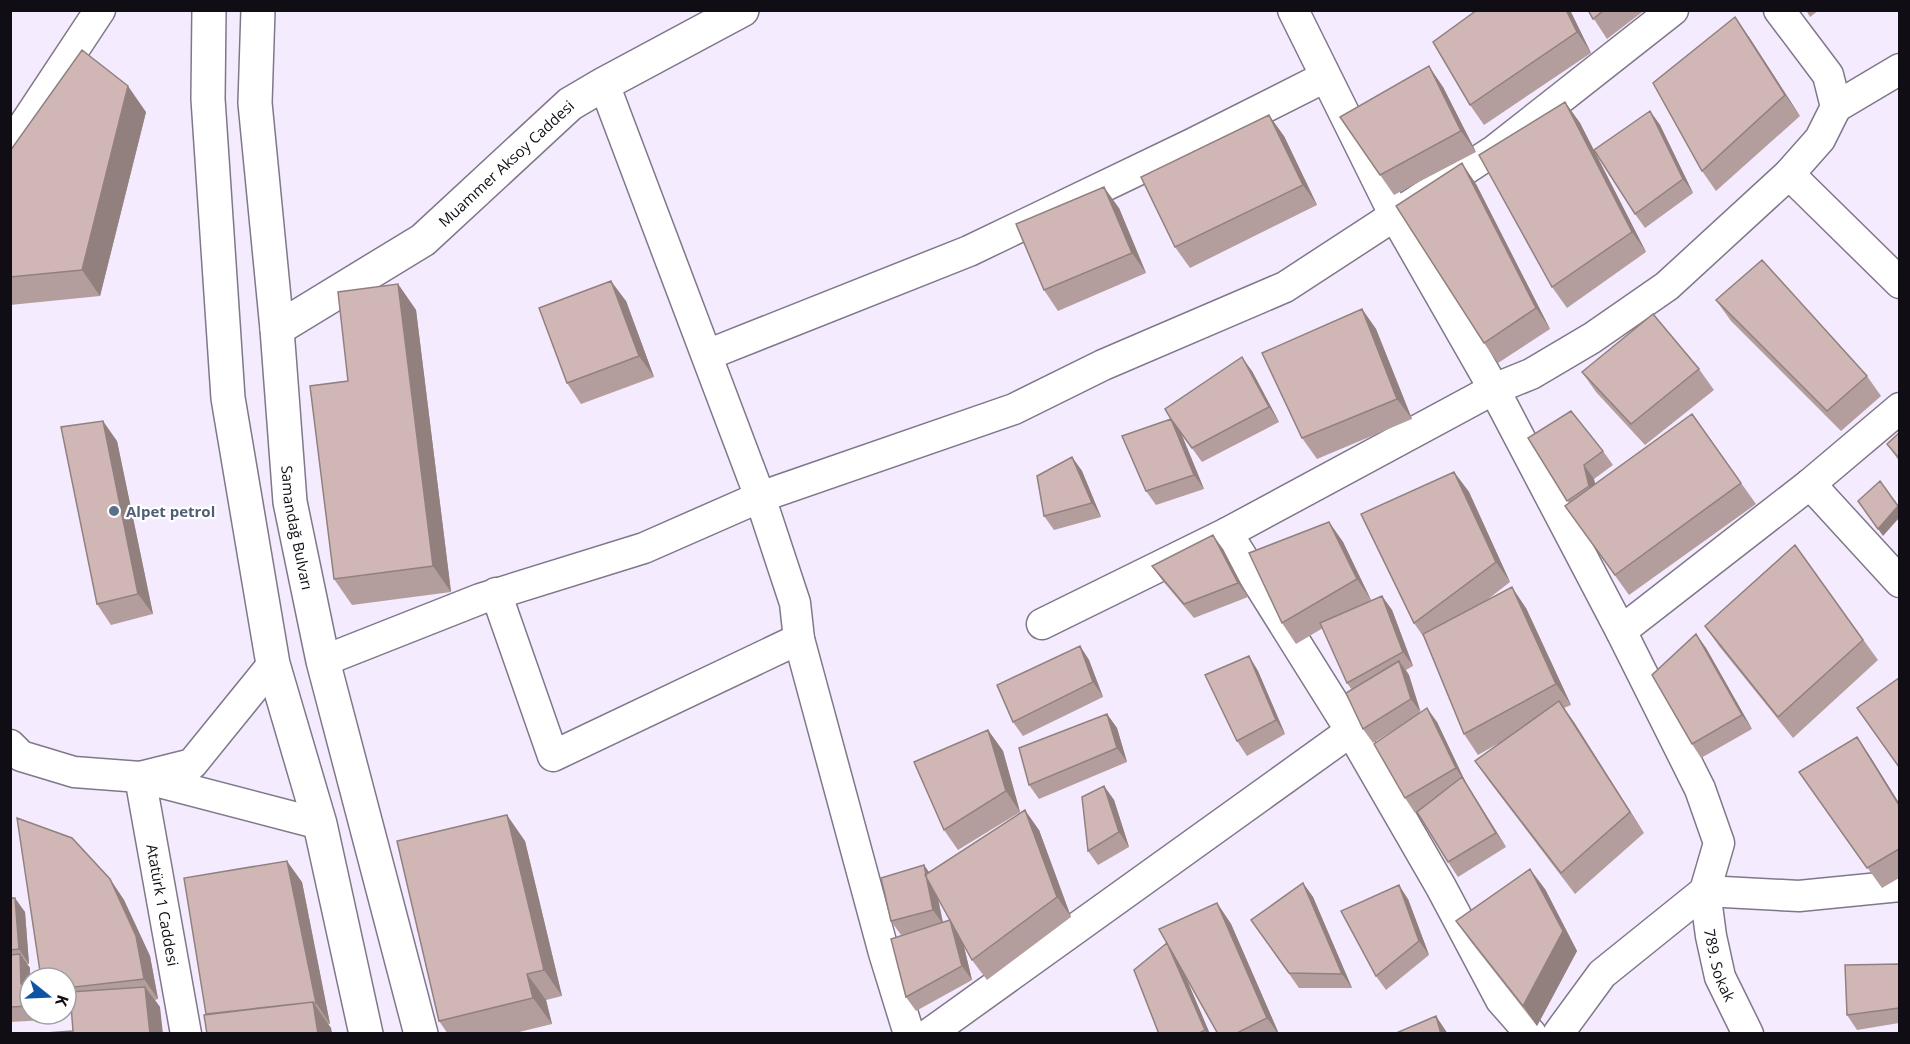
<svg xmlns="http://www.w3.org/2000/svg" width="1910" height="1044" viewBox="0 0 1910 1044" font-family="'Open Sans',sans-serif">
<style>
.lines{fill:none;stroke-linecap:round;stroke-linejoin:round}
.minor-casing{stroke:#807789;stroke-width:33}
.tertiary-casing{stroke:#807789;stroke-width:36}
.trunk-casing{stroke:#807789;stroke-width:36}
.minor{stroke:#fff;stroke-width:30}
.tertiary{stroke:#fff;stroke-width:33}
.trunk{stroke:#fff;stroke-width:33}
.wall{fill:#b39d9d;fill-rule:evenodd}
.shaded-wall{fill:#92807f}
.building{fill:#d0b7b6;stroke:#92807f;stroke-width:1.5}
.service-dot{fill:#5c6f8a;stroke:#fff;stroke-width:2}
.labels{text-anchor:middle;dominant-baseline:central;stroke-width:4.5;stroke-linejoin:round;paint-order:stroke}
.street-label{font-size:15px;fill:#100d14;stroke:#fff}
.service-label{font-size:15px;font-weight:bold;fill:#4e5e75;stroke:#fff;text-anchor:start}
</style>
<rect width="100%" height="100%" fill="#f4ebff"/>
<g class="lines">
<!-- minor casing -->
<g class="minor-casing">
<g id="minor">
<path id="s1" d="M1293,10L1395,216L1494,389L1621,631L1700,789L1719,843L1705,891L1711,936L1720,977L1748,1034"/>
<path d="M604,84L760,497L795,603L799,639L884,953L909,1034"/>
<path d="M1836,107L1900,69"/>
<path d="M10,146L100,10"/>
<path d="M1789,174L1900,283"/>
<path d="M707,355L969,251L1192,144L1325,77"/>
<path d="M1810,484L1900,582"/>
<path d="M1227,533L1351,731L1441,887L1501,1000L1531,1034"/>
<path d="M496,593L553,756L799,639"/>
<path d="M1042,624L1227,533L1494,389L1531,374L1592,338L1667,286L1789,174L1820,139L1836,107L1828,75L1779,10"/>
<path d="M1621,631L1810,484L1900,408"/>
<path d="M323,661L480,599L644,548L760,497L1014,409L1103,365L1285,287L1495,150L1673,10"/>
<path d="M10,745L21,756L74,772L140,777L192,764L273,664"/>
<path d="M186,1034L140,777L320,824"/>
<path d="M929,1034L1351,731"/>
<path d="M1558,1034L1602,974L1705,891L1799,896L1900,886"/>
</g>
</g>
<!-- tertiary casing -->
<g class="tertiary-casing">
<g id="tertiary">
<path id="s2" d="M277,329L423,240L570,104L604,84L742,10"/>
</g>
</g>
<!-- trunk casing -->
<g class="trunk-casing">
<g id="trunk">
<path d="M209,10L208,99L228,398L273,664L320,824L366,1034"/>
<path id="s3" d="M258,10L255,103L277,329L290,502L323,661L421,1034"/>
</g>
</g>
<!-- minor -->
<use href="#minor" class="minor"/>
<!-- tertiary -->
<use href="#tertiary" class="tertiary"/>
<!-- trunk -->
<use href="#trunk" class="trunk"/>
</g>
<!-- wall -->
<path class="wall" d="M1477,10H1570L1591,53L1484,125L1470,105Z
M1588,10H1645L1607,39Z
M1806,10H1819L1810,17Z
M1749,37L1800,116L1716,191L1702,171Z
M1443,87L1476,152L1394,195L1340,117Z
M1565,102L1580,123L1646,252L1567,308L1552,287Z
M1650,111L1660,125L1693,193L1645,228L1635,214Z
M146,112L100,296L10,305V151Z
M1284,136L1317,205L1190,268L1175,247Z
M1476,184L1550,329L1498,363L1484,343Z
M1119,208L1146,273L1058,311L1044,290Z
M398,284L416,310L451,592L352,605L334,579L348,381Z
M1716,300L1867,376L1881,396L1841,431L1731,321Z
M626,301L654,377L581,404L567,383Z
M1362,309L1376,329L1412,419L1317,459L1302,438Z
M1699,369L1714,390L1645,445L1596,392L1582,372Z
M1252,371L1279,422L1202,462L1181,433L1204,489L1156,505L1146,491L1171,419Z
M1692,414L1756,504L1629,595L1565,506L1569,503L1528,438L1603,451L1613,465L1594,479L1595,484Z
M1899,433V461L1887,444Z
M117,441L153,614L111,625L97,604Z
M1072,457L1082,471L1101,517L1054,530L1044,516Z
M1454,472L1469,492L1510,582L1483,603L1526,608L1571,705L1564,708L1644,833L1575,894L1489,781L1475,761L1499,743L1478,755L1464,734L1425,639L1414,623Z
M1329,522L1343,542L1371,600L1364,604L1382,596L1392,610L1413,666L1406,670L1409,675L1420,713L1437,722L1466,783L1506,847L1458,877L1448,862L1418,811L1415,813L1405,798V723L1373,743L1363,729L1352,690L1347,683L1323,628L1296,644L1282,623Z
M1795,545L1878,660L1793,738L1719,646L1705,626Z
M1223,549L1248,597L1194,618L1162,580L1152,566Z
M1696,634L1706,648L1752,729L1701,758L1692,744Z
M1080,646L1089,660L1103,697L1023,736L1013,722Z
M1249,656L1258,671L1285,734L1247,756L1237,741Z
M1107,714L1117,728L1127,762L1039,799L1029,785Z
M988,730L1003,751L1020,812L958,850L944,830Z
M1857,737L1871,758L1899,803V878L1882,888L1799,772Z
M1104,786L1114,800L1129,847L1098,865L1088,851Z
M1039,830L1071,917L987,980L972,960L963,943L972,980L916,1011L906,997L922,929L901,935L891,921L924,865L929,873ZM938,898L950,920L943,922Z
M525,841L562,996L546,1000L552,1024L511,1034H448L439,1021Z
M110,879L124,900L150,956L158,999L155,1000L160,1007L73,1031L71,1009L66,1010V978Z
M302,882L330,1024H328L331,1028L332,1034H207L206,1014Z
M1303,883L1313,897L1352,988H1299L1251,920Z
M1545,889L1577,951L1537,1026L1471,942L1456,921Z
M10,898L25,912L29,964H27L30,968V1014H46V1020L10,1022Z
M1408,899L1429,955L1386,990L1376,976Z
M1217,903L1231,924L1279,1034H1218L1185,975L1210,1034H1159L1134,970L1167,943L1159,929Z
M1899,964V1023L1857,1030L1847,1015Z"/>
<!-- shaded-wall -->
<path class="shaded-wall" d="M1566,10H1570L1591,53L1577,32Z
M1735,17L1749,37L1800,116L1785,95Z
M1429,66L1443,87L1476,152L1461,131Z
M128,86L146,112L100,296L82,270Z
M1565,102L1580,123L1646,252L1632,232Z
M1650,111L1660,125L1693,193L1683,179Z
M1269,115L1284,136L1317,205L1303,185Z
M1462,163L1476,184L1550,329L1536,308Z
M1104,187L1119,208L1146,273L1132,253Z
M611,281L626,301L654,377L639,356Z
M398,284L416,310L451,592L433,566Z
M1362,309L1376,329L1412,419L1397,399Z
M1242,357L1252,371L1279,422L1269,407Z
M1171,419L1181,433L1204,489L1194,475Z
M103,421L117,441L153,614L138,594Z
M1072,457L1082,471L1101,517L1092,503Z
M1584,465L1594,479L1599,500L1589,486Z
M1454,472L1469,492L1510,582L1496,562Z
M1898,506L1899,508V518L1883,536L1878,529Z
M1329,522L1343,542L1371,600L1357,579Z
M1213,535L1223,549L1248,597L1238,583Z
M1512,587L1526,608L1571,705L1556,684Z
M1382,596L1392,610L1413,666L1403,652Z
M1696,634L1706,648L1752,729L1742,715Z
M1080,646L1089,660L1103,697L1093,682Z
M1249,656L1258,671L1285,734L1276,720Z
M1399,661L1409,675L1421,713L1411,699Z
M1559,701L1574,722L1644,833L1630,812Z
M1427,708L1437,722L1466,783L1506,847L1496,833L1456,768Z
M1107,714L1117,728L1127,762L1117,748Z
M988,730L1003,751L1020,812L1006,791Z
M1857,737L1871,758L1899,803V805Z
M1104,786L1114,800L1129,847L1119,832Z
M1025,810L1039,830L1071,917L1057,897Z
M507,815L525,841L562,996L544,970Z
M287,861L302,882L330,1024L316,1003Z
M924,865L934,879L943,924L933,910Z
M1530,869L1545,889L1577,951L1537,1026L1523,1006Z
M110,879L124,900L150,956L158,999L144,979Z
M1303,883L1313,897L1352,988L1342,974Z
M1399,885L1408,899L1429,955L1419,941Z
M15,898L25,912L29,964L19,949Z
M1217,903L1231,924L1279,1034H1278L1267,1018Z
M951,920L961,934L972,980L962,966Z
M1167,943L1177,957L1210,1034H1207L1205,1030Z
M20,954L30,968V996L21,984Z
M527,974L546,1000L552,1024L533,998Z
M145,987L160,1007L163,1034H150Z
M313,1002L331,1028L332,1034H318Z
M42,1014H46V1020Z
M1436,1016L1448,1034H1441Z"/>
<!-- building -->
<path class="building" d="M1477,10H1566L1577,32L1470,105L1433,42Z
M1588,10H1604L1593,19Z
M1735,17L1785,95L1702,171L1653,83Z
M82,50L128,86L82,270L10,277V151Z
M1429,66L1461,131L1380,175L1340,117Z
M1565,102L1632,232L1552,287L1479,155Z
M1650,111L1683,179L1635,214L1594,150Z
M1269,115L1303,185L1175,247L1141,177Z
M1462,163L1536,308L1484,343L1396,206Z
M1104,187L1132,253L1044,290L1016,224Z
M1762,260L1867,376L1827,411L1716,300Z
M611,281L639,356L567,383L539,308Z
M398,284L433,566L334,579L310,386L348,381L338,292Z
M1362,309L1397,399L1302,438L1262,353Z
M1653,314L1699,369L1631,424L1582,372Z
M1242,357L1269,407L1192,448L1171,419L1194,475L1146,491L1122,436L1171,419L1165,409Z
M1571,411L1603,451L1584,465L1589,486L1567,501L1528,438Z
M1692,414L1741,483L1615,575L1565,506Z
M103,421L138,594L97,604L61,427Z
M1899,433V458L1887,444Z
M1072,457L1092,503L1044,516L1037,476Z
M1454,472L1496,562L1414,623L1361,514Z
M1880,481L1898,506L1878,529L1858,501Z
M1329,522L1357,579L1282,623L1249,553Z
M1213,535L1238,583L1184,604L1152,566Z
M1795,545L1863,640L1778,717L1705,626Z
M1512,587L1556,684L1464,734L1423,634Z
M1382,596L1403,652L1347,683L1320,623Z
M1696,634L1742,715L1692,744L1652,675Z
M1080,646L1093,682L1013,722L997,685Z
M1249,656L1276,720L1237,741L1205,675Z
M1399,661L1411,699L1363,729L1346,693Z
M1899,678V767L1857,708Z
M1559,701L1630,812L1561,873L1475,761Z
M1427,708L1456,768L1405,798L1374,744Z
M1107,714L1117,748L1029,785L1019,748Z
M988,730L1006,791L944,830L914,762Z
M1857,737L1899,805V849L1867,868L1799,772Z
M1462,777L1496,833L1448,862L1417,812Z
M1104,786L1119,832L1088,851L1082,797Z
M1025,810L1057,897L972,960L925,875Z
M507,815L544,970L527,974L533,998L439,1021L397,841Z
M17,818L72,838L110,879L136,936L144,979L66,988V978H41Z
M287,861L316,1003H313V1002L206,1014L184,878Z
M924,865L933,910L891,921L881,878Z
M1530,869L1563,931L1523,1006L1456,921Z
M1303,883L1342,974L1289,973L1251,920Z
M1399,885L1419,941L1376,976L1341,911Z
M10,898H15L19,949L10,950Z
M1217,903L1267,1018L1235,1034H1218L1159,929Z
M950,920L962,966L906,997L891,939Z
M1167,943L1205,1030L1198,1034H1159L1134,970Z
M20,954L21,984H30V1006L10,1007V955Z
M1899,964V1008L1847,1015L1845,965Z
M145,987L150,1034H32L73,1031L70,992Z
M313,1002L318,1034H207L204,1015Z
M1436,1016L1441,1034H1394Z"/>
<!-- markers -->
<circle class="service-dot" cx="114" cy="511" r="6"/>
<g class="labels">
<!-- street labels -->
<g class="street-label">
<text stroke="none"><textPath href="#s2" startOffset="284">Muammer Aksoy Caddesi</textPath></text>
<text stroke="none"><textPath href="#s3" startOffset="520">Samandağ Bulvarı</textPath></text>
<text transform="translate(163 905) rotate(80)">Atatürk 1 Caddesi</text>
<text stroke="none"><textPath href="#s1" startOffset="1062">789. Sokak</textPath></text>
</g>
<!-- service labels -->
<g class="service-label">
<text x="126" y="511">Alpet petrol</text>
</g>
</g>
<!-- border -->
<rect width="1910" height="1044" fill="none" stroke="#100d14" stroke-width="24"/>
<!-- north arrow -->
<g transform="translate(48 996) rotate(108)"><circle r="28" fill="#ffffff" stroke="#9f9ea1" stroke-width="1.5"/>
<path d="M0-4.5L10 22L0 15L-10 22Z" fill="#0d54a4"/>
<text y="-9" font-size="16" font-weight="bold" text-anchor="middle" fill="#100d14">K</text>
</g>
</svg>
